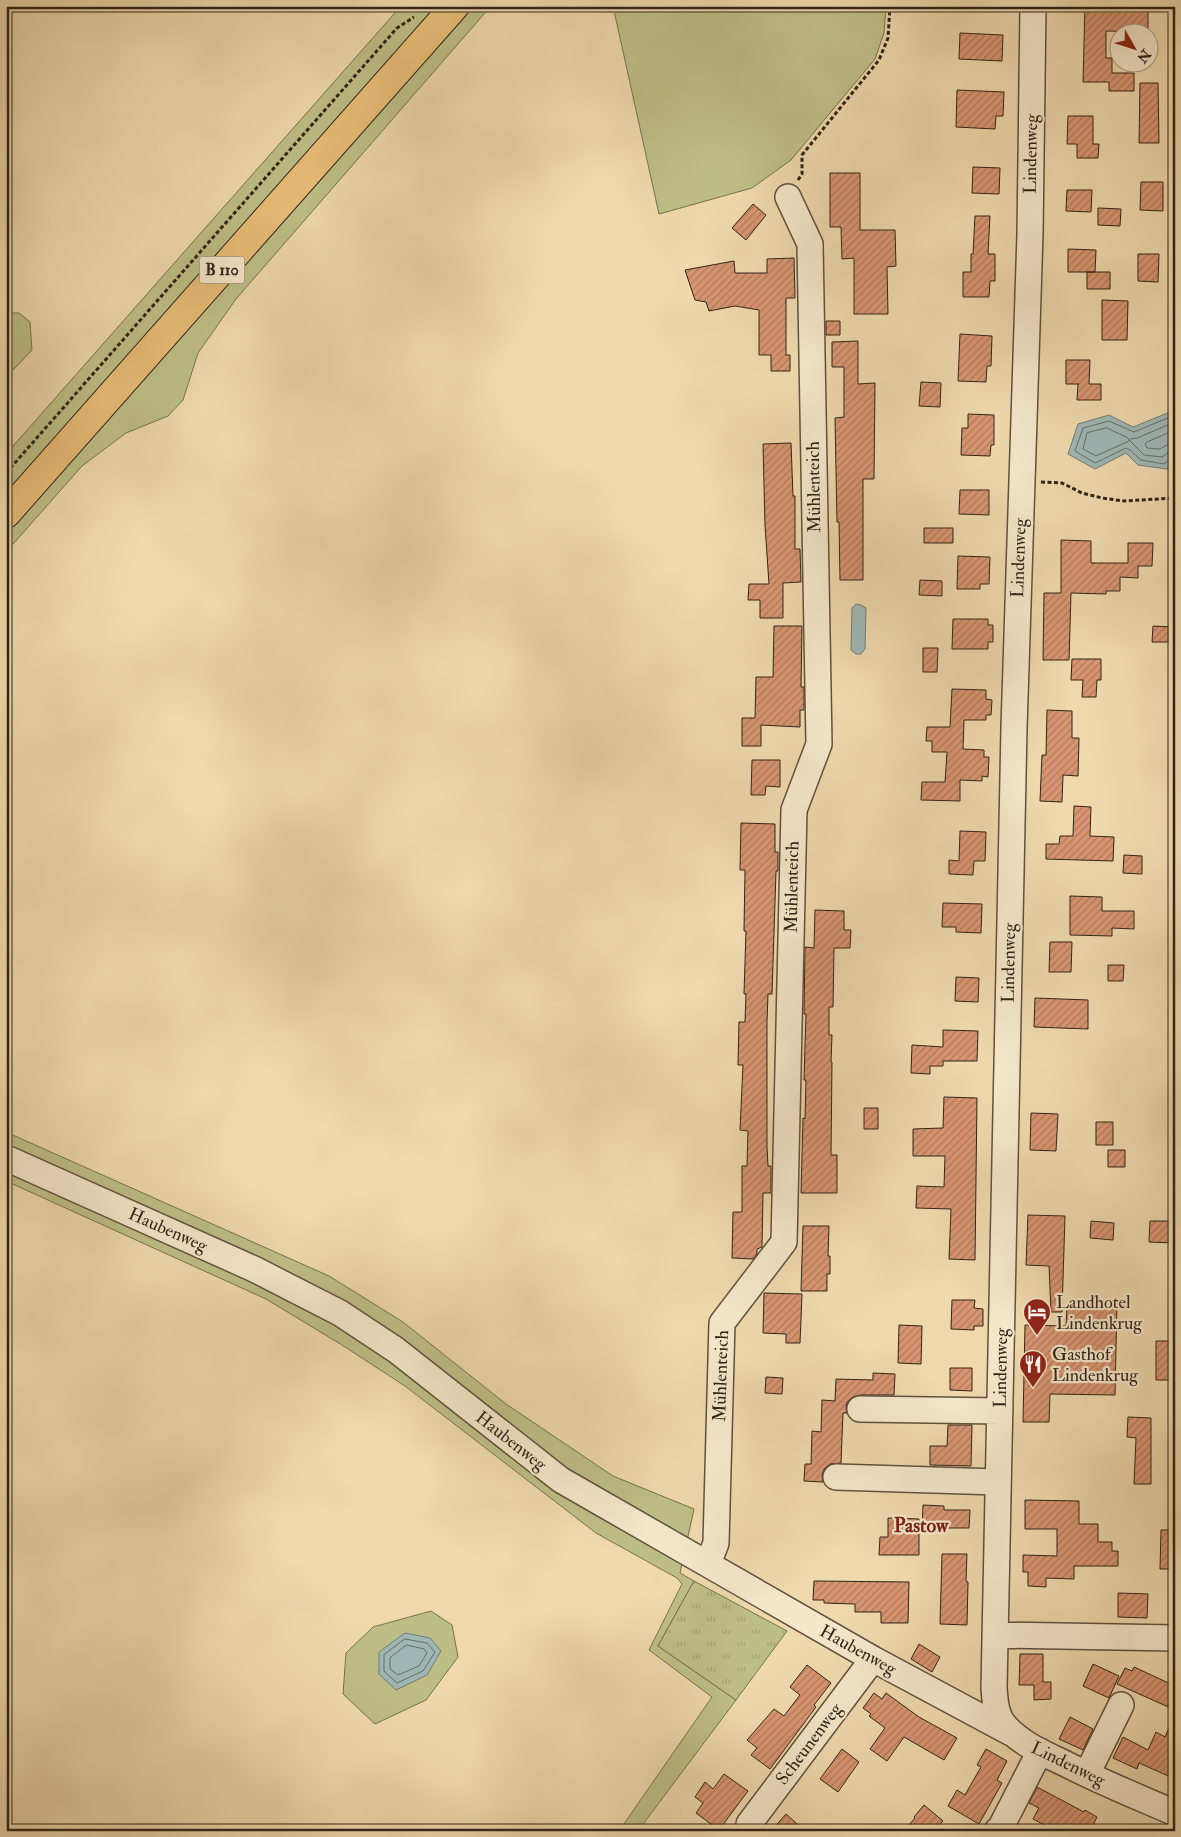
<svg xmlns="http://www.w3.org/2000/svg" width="1181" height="1837" viewBox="0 0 1181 1837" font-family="'IM FELL Double Pica',serif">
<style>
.grass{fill:#bdbe86;stroke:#76714f}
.park{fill:url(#park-tufts);stroke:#76714f}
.water{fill:#9eb7b5;stroke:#727c76}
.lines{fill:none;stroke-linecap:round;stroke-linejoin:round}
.shore{stroke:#676e66;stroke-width:1}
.building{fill:url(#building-hatch);stroke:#302418}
.minor-casing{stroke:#60513d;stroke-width:28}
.major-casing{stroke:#302418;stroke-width:30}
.path{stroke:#302418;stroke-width:3;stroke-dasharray:4 2.5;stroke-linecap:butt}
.minor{stroke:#f4e6c9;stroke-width:25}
.major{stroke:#e7bc76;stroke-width:28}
.labels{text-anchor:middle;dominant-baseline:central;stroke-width:4.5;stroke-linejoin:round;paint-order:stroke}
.shield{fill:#f4e6c9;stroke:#6b5e4d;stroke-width:1}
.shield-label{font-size:16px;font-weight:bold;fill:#302418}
.street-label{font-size:18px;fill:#302418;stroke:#f4e6c9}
.poi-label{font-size:18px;fill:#302418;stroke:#f4e6c9;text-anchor:start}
.quarter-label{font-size:20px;font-weight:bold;fill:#7a1f14;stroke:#f4e6c9}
</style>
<defs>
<pattern id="park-tufts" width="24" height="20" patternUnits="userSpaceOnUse" patternTransform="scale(1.25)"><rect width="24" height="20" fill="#bdbe86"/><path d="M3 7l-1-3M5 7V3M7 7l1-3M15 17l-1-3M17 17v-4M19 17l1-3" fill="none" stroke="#a3a373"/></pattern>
<pattern id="building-hatch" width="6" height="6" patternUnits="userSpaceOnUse" patternTransform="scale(1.25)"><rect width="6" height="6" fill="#d89571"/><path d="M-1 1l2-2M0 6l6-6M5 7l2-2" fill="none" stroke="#b0795c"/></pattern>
</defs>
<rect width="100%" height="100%" fill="#eed8ac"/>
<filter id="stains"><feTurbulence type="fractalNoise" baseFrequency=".004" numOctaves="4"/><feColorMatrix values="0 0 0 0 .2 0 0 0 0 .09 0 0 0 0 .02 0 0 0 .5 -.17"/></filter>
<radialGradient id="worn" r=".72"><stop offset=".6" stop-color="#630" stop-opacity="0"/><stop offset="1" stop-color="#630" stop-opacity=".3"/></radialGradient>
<!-- grass -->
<path class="grass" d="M401,6H491L236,299L198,353L183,400L168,416L126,433L82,466L6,552V454Z
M613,6H886L884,33L875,59L791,160L752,188L659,214Z
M6,313H19L30,322L32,350L14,369L6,372Z
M6,1132L329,1276L403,1322L506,1404L613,1476L694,1509L680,1573L694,1581L658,1646L736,1700L638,1831H619L712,1697L649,1650L682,1584L677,1578L596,1533L405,1386L342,1345L266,1299L6,1181Z
M431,1611L452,1625L458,1657L426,1700L375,1724L343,1694L346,1653L373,1627Z"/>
<!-- park -->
<path class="park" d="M694,1581L787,1631L736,1700L658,1646Z"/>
<!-- water -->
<path class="water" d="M1175,410V461L1167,469L1138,465L1126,453L1095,469L1068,454L1078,424L1109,415L1133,427Z
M856,604L861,605L866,608L865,649L861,654H856L851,650L852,608Z
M405,1633L430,1638L441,1651L427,1675L396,1690L379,1674V1652Z"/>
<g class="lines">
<!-- shore -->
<path class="shore" d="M1175,415L1134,432L1109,421L1083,428L1075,451L1095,463L1126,448L1130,450L1141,460L1164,464L1170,459L1175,458
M1175,422L1137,438L1131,439L1130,441L1144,455L1162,457L1168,453L1175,452
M1107,428L1128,438L1129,441L1096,456L1083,449L1087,433Z
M1175,430L1147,442L1145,444L1147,448L1160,449L1167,445L1175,444
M405,1639L427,1643L435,1652L423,1671L397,1683L384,1671V1655Z
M407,1645L424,1649L427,1653L419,1666L398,1675L390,1669V1658Z"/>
</g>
<!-- building -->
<path class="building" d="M1085,6H1148V32L1106,31V58H1112V73H1134V91H1109V82H1083Z
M960,33L1003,35L1002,61L959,59Z
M1140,83H1158L1159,143H1139Z
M957,90L1004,92L1003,116H996L995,129L956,127Z
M1068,116H1093V144H1099L1098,158H1077V144H1067Z
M973,167L1000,168L999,194L972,193Z
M830,173H860V230H895L896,266L887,267L888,314H854V258L842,259L841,227H830Z
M1141,182H1163V211L1140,210Z
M1067,190H1092L1091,212L1066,211Z
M753,204L766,215L746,240L732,228Z
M1098,208L1121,209L1120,226L1098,225Z
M975,216H990L988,254H995V281H990L989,297H963V272H971V254H973Z
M1068,249L1096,250L1095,272H1068Z
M1138,254H1159L1158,282L1138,281Z
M794,258L795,298H786V355H790V371H771V355H759V310L735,306L709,311L706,302L695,300L685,270L734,261L735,273H767V259Z
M1087,272H1110V289H1087Z
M1102,300L1128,301L1127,340H1102Z
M826,321H840V335H826Z
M960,334L992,336L991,366H987L986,382L958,381Z
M858,341V384L875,383L874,479H863V580H840L839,522H837L835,418L844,417V367H832V342Z
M1066,360H1090L1089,384H1101V400H1077L1078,384H1079H1066Z
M921,382L941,383L940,407L919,406Z
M968,414L994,415V445H991L990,456L961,455L962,428H968Z
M791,443L793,496H795V549H800L801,582L783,583V618H760V600H748L749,584H769L765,525L763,444Z
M960,490H989V515L959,514Z
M924,528H953V543H924Z
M1061,540L1091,541V563H1128V543H1153L1152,566H1138V578L1120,577V591H1106V594L1071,593L1069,660H1043L1044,593H1061Z
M958,556L990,557L989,584H980V589H957Z
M920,580L942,581V596L919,595Z
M953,619H988V625H993V642H988V649H952Z
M774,626H802L801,687H804V710H800V727L761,725V746H742V718H755L756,677H773Z
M1153,626L1173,627V642H1152Z
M923,648H938L937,672H923Z
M1072,659H1101V680H1097L1096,697H1082L1083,680H1071Z
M952,689L986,690V699L992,700L991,715H986V720H964L963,749L984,750V757H989L988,777L982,776V781L960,780V801L921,800L922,782H945L947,752H932V741H926L927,727H950Z
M1047,710L1072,711V738H1079L1078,776L1063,775L1062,802L1040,801L1042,755H1046Z
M752,760H780V787L766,786L765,795H751Z
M1074,806L1091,807L1090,836L1114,837L1113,861L1046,859V844H1059L1060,836H1073Z
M741,823L775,824V852H778V871H776L772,994H768L767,1023V1147L768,1166H771V1193H763L762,1247L757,1249V1254L753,1259L732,1258L733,1212H742V1166H747L748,1131L740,1130L743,1065H738L739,1022H745L746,994H744L746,931H744L745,870H740Z
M960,831L986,832L985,861H974L973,875L949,874V860L959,861Z
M1124,855L1142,856V874L1123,873Z
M1070,896L1102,897V911H1134V929L1112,928V936L1070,935Z
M943,903L982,904L981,933L956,932V927H942Z
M815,910L844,911V930H851L850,948H834L833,1007H829V1035H832L831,1062H832L831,1155H837V1193H801L803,1118L805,1119L806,1080H804L806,1014H804L805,947L814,948Z
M1050,942H1072L1071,972H1049Z
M1108,965H1124L1123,981H1108Z
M956,977L979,978L978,1002L955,1001Z
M1035,998L1088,1000V1029L1034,1027Z
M943,1030L978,1031L977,1061H943V1066H930V1074L911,1073L912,1045L943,1047Z
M944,1097L977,1098L975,1260L949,1259L951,1209L916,1208L917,1186L944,1187L945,1156H913V1129L943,1128Z
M864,1108H878V1129H864Z
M1031,1113L1058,1114L1056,1151L1030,1150Z
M1096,1122H1113V1145H1096Z
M1108,1150H1125V1167H1108Z
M1028,1215L1065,1216L1062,1312H1051L1049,1266L1026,1265Z
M1091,1221L1114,1223L1113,1240L1090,1238Z
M1150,1221H1175V1243L1149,1242Z
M803,1226H829L828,1256H830V1274H827V1291H801Z
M764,1293L802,1294L800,1343H786V1334L763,1333Z
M952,1300H975L974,1308L983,1309V1326H974V1330L951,1329Z
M1085,1303H1117L1115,1395L1050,1394L1049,1422H1023L1025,1325L1066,1326L1067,1307L1085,1308Z
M899,1325L922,1326L921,1364L898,1363Z
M1156,1341H1175V1380H1156Z
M950,1368H972V1391L950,1390Z
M873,1373L895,1374L894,1395H860L853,1397L847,1402L846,1408L847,1413H843L841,1463L830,1464L824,1469L822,1476L823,1482L804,1481L805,1464H811L812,1431L821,1432L822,1400L835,1401L836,1379L873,1380Z
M766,1377L783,1378L782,1394L765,1393Z
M1128,1417L1151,1418V1484H1134L1136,1438L1127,1437Z
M948,1425H972L971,1466L930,1465V1446H947Z
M1025,1500L1079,1501V1524H1098V1542H1112V1551H1118V1566H1074V1579L1046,1578V1587L1028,1586V1572H1023V1555L1057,1556V1529H1025Z
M923,1505L944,1506V1510H970L969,1528H922Z
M888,1518L919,1519V1555H879L880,1537H888Z
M1161,1530H1175V1569H1160Z
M942,1554H967L966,1581L968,1582L967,1625L940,1624Z
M814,1581L909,1582L908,1623H881V1612H855V1604L824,1603V1600H813Z
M1118,1593L1148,1594L1147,1618L1118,1617Z
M919,1644L940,1657L932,1672L911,1659Z
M1020,1654H1043V1682H1051V1699L1034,1700V1685H1019Z
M1093,1664L1119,1676L1109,1698L1083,1686Z
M807,1665L831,1683L814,1705L816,1707L770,1769L751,1755L757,1748L747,1740L774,1709L784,1716L800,1695L790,1687Z
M1134,1667L1175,1686V1710L1117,1684L1125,1668L1132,1671Z
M874,1693L882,1699L886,1693L919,1717L957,1738L944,1760L904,1737L887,1761L870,1749L885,1728L869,1716L871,1714L863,1708Z
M1175,1714V1779L1139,1763L1137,1769L1113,1758L1123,1737L1148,1750L1156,1732L1165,1737Z
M1070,1717L1093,1729L1083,1750L1059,1739Z
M842,1749L859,1762L838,1792L820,1779Z
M986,1749L1007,1761L997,1780L1002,1783L979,1824L948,1806L957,1790L965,1795L981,1767L977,1765Z
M724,1774L748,1791L719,1830L696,1813L703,1803L695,1797L705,1782L713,1789Z
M1037,1787L1084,1812L1085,1810L1097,1817L1090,1831H1056L1033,1819L1039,1808L1029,1803Z
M924,1805L943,1821L934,1831H904L915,1818L914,1817Z
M786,1814L805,1831H771Z"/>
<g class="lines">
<!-- minor casing -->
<g class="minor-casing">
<path id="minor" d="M1033,6L1030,234L1014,728L994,1688C995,1699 995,1712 1002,1722C1017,1742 1043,1753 1066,1764C1101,1782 1138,1797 1175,1813
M6,1158L254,1269L340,1313L396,1350L561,1480L873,1659L1011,1733
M860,1409L1000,1411
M836,1477L998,1482
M708,1564L716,1543L722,1323L784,1242L794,810L819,744L810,244L788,197
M995,1635L1175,1638
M1087,1774L1121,1705
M750,1831L749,1824L873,1659
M997,1831L1001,1827L1040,1751"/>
</g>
<!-- major casing -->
<g class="major-casing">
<path id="major" d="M6,514L455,6"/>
</g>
<!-- path -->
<path class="path" d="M798,180L802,174V155L879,60L888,38L890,6
M6,473L397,28L414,17
M1041,482L1062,483L1082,493L1102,498L1124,501L1175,498"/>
<!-- minor -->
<use href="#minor" class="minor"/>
<!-- major -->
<use href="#major" class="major"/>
</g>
<!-- icons -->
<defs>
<g id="hotel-pin" transform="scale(1.4375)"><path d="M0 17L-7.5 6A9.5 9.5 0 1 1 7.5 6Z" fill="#8f2418" stroke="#f4e6c9"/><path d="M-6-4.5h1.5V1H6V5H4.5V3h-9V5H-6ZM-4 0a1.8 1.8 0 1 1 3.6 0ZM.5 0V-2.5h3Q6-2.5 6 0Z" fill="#fff"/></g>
<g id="restaurant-pin" transform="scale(1.4375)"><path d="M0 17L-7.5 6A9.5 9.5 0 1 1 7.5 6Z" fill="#8f2418" stroke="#f4e6c9"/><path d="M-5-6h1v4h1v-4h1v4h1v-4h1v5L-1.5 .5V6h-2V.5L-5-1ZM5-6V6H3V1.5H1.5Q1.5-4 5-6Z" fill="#fff"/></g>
</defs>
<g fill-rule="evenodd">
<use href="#hotel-pin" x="1037" y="1312"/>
<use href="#restaurant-pin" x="1033" y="1364"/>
</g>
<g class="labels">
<!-- shield labels -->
<rect class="shield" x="199.5" y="256.5" width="45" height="27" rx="4"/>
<g class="shield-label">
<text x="222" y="270">B 110</text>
</g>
<!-- street labels -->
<g class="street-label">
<text transform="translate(1031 154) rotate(-89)">Lindenweg</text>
<text transform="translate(814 487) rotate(-91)">Mühlenteich</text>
<text transform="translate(1019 558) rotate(-88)">Lindenweg</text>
<text transform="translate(792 887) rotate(-89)">Mühlenteich</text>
<text transform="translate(1009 963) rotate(-89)">Lindenweg</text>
<text transform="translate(168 1230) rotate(24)">Haubenweg</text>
<text transform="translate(1001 1368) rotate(-89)">Lindenweg</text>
<text transform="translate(721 1376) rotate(-88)">Mühlenteich</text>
<text transform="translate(511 1441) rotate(38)">Haubenweg</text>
<text transform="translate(858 1650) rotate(29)">Haubenweg</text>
<text transform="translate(809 1744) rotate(-53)">Scheunenweg</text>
<text transform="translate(1068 1764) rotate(26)">Lindenweg</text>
</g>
<!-- poi labels -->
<g class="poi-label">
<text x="1056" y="1302">Landhotel<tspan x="1056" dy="21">Lindenkrug</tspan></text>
<text x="1052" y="1354">Gasthof<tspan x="1052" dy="21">Lindenkrug</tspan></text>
</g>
<!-- quarter labels -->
<g class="quarter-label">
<text x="921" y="1525">Pastow</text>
</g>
</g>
<!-- margin -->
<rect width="1181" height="1837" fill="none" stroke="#eed8ac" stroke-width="25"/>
<rect x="8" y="8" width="1166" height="1822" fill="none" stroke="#302418" stroke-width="2.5"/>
<rect x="12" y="12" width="1156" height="1812" fill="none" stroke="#302418"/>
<!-- north arrow -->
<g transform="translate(1134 48) rotate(129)"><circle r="24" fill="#f4e6c9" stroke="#a69882"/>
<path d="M0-4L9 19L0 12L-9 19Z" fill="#8f2418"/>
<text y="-8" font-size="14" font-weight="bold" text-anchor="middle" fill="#302418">N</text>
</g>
<rect width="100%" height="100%" filter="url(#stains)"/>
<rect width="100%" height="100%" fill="url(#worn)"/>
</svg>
